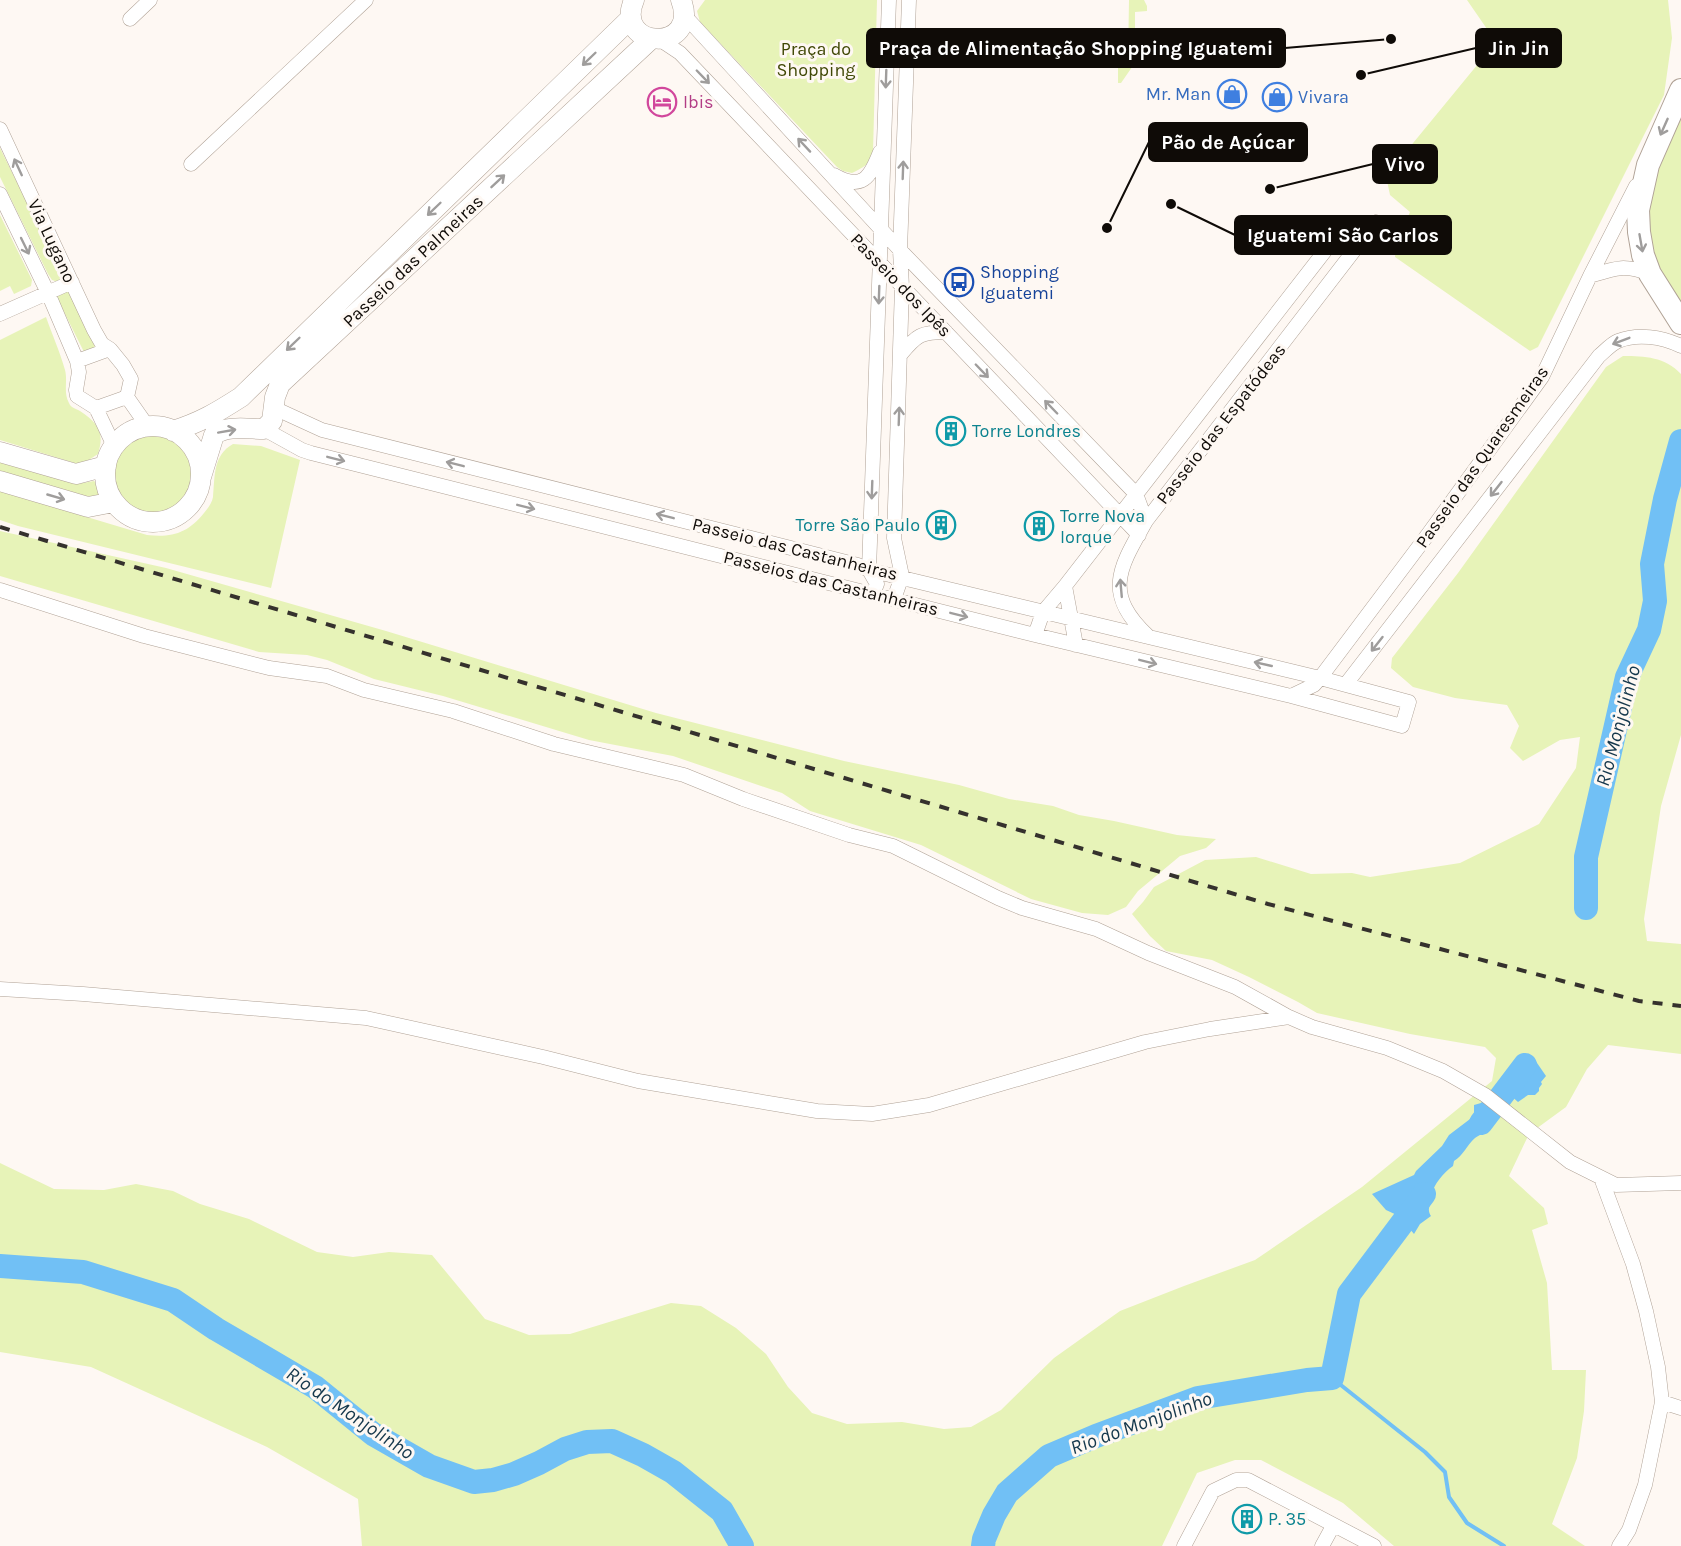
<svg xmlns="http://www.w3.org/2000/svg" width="1681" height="1546" viewBox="0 0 1681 1546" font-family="Karla,sans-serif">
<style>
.green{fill:#e7f3b8}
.water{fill:#71c0f5}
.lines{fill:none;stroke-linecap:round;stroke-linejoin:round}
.stream{stroke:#71c0f5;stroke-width:4}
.river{stroke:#71c0f5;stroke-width:24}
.street-casing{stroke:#b0a296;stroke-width:15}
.secondary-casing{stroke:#b0a296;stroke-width:21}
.primary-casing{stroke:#b0a296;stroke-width:24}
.street{stroke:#fff;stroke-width:14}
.secondary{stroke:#fff;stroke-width:20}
.primary{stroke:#fff;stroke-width:22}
.rail{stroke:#35312d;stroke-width:4;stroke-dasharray:10 10;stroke-linecap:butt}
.oneway{stroke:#9f9d9c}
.labels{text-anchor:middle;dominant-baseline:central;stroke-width:6;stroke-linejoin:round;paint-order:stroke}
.park-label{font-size:18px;fill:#404806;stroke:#fef8f3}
.shop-label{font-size:18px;fill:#366cbe;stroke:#fef8f3;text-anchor:end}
.hotel-label{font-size:18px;fill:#b23c85;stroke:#fef8f3;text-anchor:start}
.street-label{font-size:18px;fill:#0f0b07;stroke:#fef8f3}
.transit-label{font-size:18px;fill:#164399;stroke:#fef8f3;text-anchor:start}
.culture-label{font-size:18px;fill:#0d838f;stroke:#fef8f3;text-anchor:start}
.water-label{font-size:20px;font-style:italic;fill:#14374c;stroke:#fef8f3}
.leader{fill:none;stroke:#0f0b07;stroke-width:2}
.callout-dot{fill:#0f0b07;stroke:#fef8f3;stroke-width:2}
.callout{fill:#0f0b07;stroke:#0f0b07;stroke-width:2}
.callout-label{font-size:20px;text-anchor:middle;font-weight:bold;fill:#fff}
</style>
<rect width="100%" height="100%" fill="#fef8f3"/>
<!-- green -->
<path class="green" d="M705,0H877L873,152C869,165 864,167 852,173L843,171L837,167L700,22L697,11Z
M1129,0H1144L1147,6V11L1135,12V37H1146V47L1121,83H1118V62L1128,61Z
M1467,0H1668L1672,38L1664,95L1538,347L1530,351L1395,257L1396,243L1410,212L1390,195L1386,176L1496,42Z
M1681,90V323L1650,274L1648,165Z
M0,148L63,276V280L58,282L52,280L48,274L0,177Z
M0,215L32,280L31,286L14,294L10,286L0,291Z
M68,290L94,343L95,348L84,352L57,298V292Z
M46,317C52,334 60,352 65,370C68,381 63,392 69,403C71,408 75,408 80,411C98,423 105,432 98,454L81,465L0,440V340Z
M1623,356C1645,356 1665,357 1681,374V735L1661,806L1644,919L1647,941L1681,944V1054L1608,1045L1587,1069L1566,1107L1529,1134L1509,1176L1544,1208L1548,1224L1532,1230L1547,1283L1552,1370H1586L1584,1411L1577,1458L1552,1524L1585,1546H1394L1343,1503L1261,1460H1235L1197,1473L1162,1546H362L358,1499L267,1447L91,1367L0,1352V1163L54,1189L104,1190L136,1184L173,1191L200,1204L249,1219L317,1252L353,1257L389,1252L432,1255L485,1319L529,1335L570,1334L671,1303L701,1306L736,1328L766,1354L788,1387L812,1413L847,1424L902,1422L944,1429L971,1427L1001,1410L1054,1358L1120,1311L1184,1286L1255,1260L1362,1187L1492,1081L1496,1058L1485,1047L1410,1034L1317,1013L1298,1002L1249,977L1212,960L1166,951L1150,936L1132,914L1143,902L1154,887L1205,860L1256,857L1311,874L1352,873L1370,877L1460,863L1539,824L1576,768L1580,737L1560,740L1523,761L1510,748L1519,726L1507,705L1455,698L1413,687L1391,668L1392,658L1458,573L1606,367Z
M112 474a42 42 0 1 1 84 0a42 42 0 1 1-84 0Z
M233,444L261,446L300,460L271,588L18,526L0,520V491L147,535C172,538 188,533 204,513C208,508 212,503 213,497C215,476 213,455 233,444Z
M0,460L77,484L94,481L98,484L101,495L98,499L73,497L0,474Z
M0,531L166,568L386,631L656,713L844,761L959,785L1009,799L1053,806L1079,815L1114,821L1177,835L1216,839L1206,848L1180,856L1138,891L1126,907L1108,915L1082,913L1031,899L921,845L810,811L782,793L673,756L589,740L443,696L374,679L327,660L307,655L259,652L0,576Z"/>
<!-- water -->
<path class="water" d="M1523,1059L1535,1060L1546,1076L1541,1082L1542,1084L1539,1088V1091L1535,1095H1528L1518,1102L1509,1094L1516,1084V1071Z
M1488,1101L1500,1109L1493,1123L1486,1126L1484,1133C1481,1134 1478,1136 1475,1138C1467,1145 1463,1156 1454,1161L1453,1166C1443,1173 1434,1184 1431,1196L1434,1199C1429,1204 1427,1210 1431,1216L1420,1224L1414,1234L1399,1216L1386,1210L1372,1194L1414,1175L1416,1171L1442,1146L1449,1135L1474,1116V1105Z"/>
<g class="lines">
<!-- stream -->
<path class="stream" d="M1332,1378L1425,1452L1445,1472L1449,1497L1467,1523L1504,1546"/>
<!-- river -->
<path class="river" d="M1586,908V857L1627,677L1649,630L1655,601L1652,564L1665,499L1681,441
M1481,1123L1525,1065
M0,1266L83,1272L173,1300L216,1329L315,1387L373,1434L429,1466L474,1482L493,1480L514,1474L539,1463L565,1449L587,1442L612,1441L643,1455L673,1472L722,1511L742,1546
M983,1546L984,1539L994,1515L1007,1493L1049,1456L1096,1436L1198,1398L1307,1380L1332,1378L1349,1294L1424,1194"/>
<!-- street casing -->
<g class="street-casing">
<path id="street" d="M684,15L900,250L1136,494L1146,521
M130,19L150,0
M659,39L680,53L1139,535
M0,129L94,330L102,344L110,349
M191,164L366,0
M834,175C862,191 870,178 880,152
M0,194L48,293L77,361
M1590,276C1615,268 1624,264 1650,274
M0,314L72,282
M901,354C917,335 921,332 946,332
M127,397L96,408L77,396L76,390L79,372L77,361L110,349L123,365L131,379L127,397L148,427
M96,408L114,446
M264,429L302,450L311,453L1035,635L1291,696L1402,726L1409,702L1320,678L869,570L858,565L322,430L274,408
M1065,586L1076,645
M0,590L144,636L269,668L327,676L364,690L453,711L554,744L684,775L743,799L849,835L893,846L998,898L1022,908L1096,929L1148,953L1235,987L1289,1017
M873,594L877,584L869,570L889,0
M894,599L902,576L894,538L902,287L900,250L909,0
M1035,635L1043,612L1065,586L1335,238
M1148,636C1102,593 1120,567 1146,521L1376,222
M1346,684L1599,356C1605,351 1611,344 1618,341C1638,333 1662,337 1681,346
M1291,696L1314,685L1320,678L1429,533L1542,377L1590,276L1636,186
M0,989L83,994L366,1018L543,1057L638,1081L817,1111L872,1114L929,1105L1145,1042L1210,1029L1289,1017L1312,1027L1387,1048L1443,1071L1485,1095L1570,1162L1616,1185L1681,1183
M1601,1178L1633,1264L1646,1311L1658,1367L1662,1402L1645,1485L1629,1530L1619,1546
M1662,1402L1681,1408
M1184,1546L1213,1491L1236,1480H1248L1374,1546
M1322,1546L1333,1526"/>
</g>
<!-- secondary casing -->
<g class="secondary-casing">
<path id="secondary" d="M634,0C613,50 701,53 681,0
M105 474a48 48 0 1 1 96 0a48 48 0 1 1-96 0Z
M173,431C201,422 216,413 241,397L631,18
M0,452L76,474L106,466
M201,477L214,435C226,425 248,429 264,429L272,421L275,397L280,384L651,39
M0,481L88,507L114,502"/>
</g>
<!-- primary casing -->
<g class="primary-casing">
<path id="primary" d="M1681,90L1648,165L1638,210L1639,232L1643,255L1650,274L1681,323"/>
</g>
<!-- street -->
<use href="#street" class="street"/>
<!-- secondary -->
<use href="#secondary" class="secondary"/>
<!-- primary -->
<use href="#primary" class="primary"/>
<!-- rail -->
<path class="rail" d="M0,527L1268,904L1639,1001L1681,1006"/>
</g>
<!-- one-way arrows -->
<defs><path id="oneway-shaft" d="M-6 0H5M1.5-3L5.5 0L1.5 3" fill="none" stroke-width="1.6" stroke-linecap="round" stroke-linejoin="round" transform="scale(1.5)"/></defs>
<g class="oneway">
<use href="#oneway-shaft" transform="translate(589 59) rotate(136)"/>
<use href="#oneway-shaft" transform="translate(703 77) rotate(46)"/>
<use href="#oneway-shaft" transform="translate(886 79) rotate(92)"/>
<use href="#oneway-shaft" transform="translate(1664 127) rotate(114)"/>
<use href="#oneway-shaft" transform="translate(804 145) rotate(-133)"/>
<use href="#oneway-shaft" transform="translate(18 167) rotate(-115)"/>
<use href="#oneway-shaft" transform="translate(903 170) rotate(-88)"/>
<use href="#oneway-shaft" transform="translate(498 181) rotate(-43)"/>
<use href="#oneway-shaft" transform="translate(434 209) rotate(136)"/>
<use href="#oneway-shaft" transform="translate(1641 243) rotate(80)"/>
<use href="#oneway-shaft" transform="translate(25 246) rotate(64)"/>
<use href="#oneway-shaft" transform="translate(879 295) rotate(92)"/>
<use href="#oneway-shaft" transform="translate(1621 341) rotate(159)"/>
<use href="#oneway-shaft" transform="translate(293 344) rotate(136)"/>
<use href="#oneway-shaft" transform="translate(982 371) rotate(46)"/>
<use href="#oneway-shaft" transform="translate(1051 407) rotate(-134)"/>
<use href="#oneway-shaft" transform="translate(899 416) rotate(-88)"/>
<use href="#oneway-shaft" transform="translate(227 431) rotate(-10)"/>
<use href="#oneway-shaft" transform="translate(336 459) rotate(14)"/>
<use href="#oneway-shaft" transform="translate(455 464) rotate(-166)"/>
<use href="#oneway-shaft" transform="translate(1496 489) rotate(128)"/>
<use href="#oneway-shaft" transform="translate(872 490) rotate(92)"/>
<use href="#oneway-shaft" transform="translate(56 497) rotate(16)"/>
<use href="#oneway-shaft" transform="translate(526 507) rotate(14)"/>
<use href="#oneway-shaft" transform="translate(665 516) rotate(-166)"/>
<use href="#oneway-shaft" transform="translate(1121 588) rotate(-95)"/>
<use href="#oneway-shaft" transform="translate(959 615) rotate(14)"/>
<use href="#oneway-shaft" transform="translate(1377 644) rotate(128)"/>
<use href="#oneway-shaft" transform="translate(1148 662) rotate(14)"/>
<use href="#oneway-shaft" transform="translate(1263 664) rotate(-167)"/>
</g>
<!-- icons -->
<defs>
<g id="shop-ring" transform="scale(1.5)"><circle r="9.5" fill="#fef8f3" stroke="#3f7fe0" stroke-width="1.5"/><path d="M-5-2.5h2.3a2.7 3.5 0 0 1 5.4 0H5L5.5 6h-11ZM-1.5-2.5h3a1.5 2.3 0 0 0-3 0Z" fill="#3f7fe0"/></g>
<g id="hotel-ring" transform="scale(1.5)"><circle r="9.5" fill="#fef8f3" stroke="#d1479c" stroke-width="1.5"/><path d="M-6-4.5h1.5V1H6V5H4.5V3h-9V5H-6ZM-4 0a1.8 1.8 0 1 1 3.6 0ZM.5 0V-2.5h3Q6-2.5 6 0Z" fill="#d1479c"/></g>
<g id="bus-ring" transform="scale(1.5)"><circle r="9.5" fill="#fef8f3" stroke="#1a4fb4" stroke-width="1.5"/><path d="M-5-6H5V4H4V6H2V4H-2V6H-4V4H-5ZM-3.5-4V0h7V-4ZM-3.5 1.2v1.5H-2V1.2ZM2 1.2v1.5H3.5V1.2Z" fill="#1a4fb4"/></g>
<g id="building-ring" transform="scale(1.5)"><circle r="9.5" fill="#fef8f3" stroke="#0f9aa8" stroke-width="1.5"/><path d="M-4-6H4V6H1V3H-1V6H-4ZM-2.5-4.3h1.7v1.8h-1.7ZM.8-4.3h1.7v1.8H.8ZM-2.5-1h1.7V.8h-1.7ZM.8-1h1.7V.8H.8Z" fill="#0f9aa8"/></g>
</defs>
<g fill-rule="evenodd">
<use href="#shop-ring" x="1232" y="94"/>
<use href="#shop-ring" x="1277" y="97"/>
<use href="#hotel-ring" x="662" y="102"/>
<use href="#bus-ring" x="959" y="282"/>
<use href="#building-ring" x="951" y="431"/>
<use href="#building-ring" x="941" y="525"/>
<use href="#building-ring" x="1039" y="526"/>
<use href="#building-ring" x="1247" y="1519"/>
</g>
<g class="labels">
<!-- park labels -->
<g class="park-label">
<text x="816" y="49">Praça do<tspan x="816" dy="21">Shopping</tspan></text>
</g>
<!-- shop labels -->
<g class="shop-label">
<text x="1211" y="94">Mr. Man</text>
<text x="1298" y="97" text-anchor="start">Vivara</text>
</g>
<!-- hotel labels -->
<g class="hotel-label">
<text x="683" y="102">Ibis</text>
</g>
<!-- street labels -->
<g class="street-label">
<text transform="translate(52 241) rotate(65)">Via Lugano</text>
<text transform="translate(413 261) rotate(-43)">Passeio das Palmeiras</text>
<text transform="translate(901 285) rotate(46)">Passeio dos Ipês</text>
<text transform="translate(1221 424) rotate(-52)">Passeio das Espatódeas</text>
<text transform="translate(1482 457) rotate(-55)">Passeio das Quaresmeiras</text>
<text transform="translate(795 549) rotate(14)">Passeio das Castanheiras</text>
<text transform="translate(831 583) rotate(14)">Passeios das Castanheiras</text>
</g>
<!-- transit labels -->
<g class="transit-label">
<text x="980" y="272">Shopping<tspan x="980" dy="21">Iguatemi</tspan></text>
</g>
<!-- culture labels -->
<g class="culture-label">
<text x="972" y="431">Torre Londres</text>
<text x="1060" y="516">Torre Nova<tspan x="1060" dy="21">Iorque</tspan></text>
<text x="920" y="525" text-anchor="end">Torre São Paulo</text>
<text x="1268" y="1519">P. 35</text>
</g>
<!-- water labels -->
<g class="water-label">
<text transform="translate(1618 726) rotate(-75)">Rio Monjolinho</text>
<text transform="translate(350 1413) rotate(34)">Rio do Monjolinho</text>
<text transform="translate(1141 1423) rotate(-20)">Rio do Monjolinho</text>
</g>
</g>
<!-- callouts -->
<path class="leader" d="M1361 75L1476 48M1391 39L1285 48M1107 228L1149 142M1270 189L1373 164M1171 204L1235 235"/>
<g class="callout-dot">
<circle cx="1361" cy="75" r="6"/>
<circle cx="1391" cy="39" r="6"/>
<circle cx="1107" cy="228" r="6"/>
<circle cx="1270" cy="189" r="6"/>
<circle cx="1171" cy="204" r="6"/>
</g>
<g class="callout">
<rect x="1476" y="29" width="85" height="38" rx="6"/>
<rect x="867" y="29" width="418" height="38" rx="6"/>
<rect x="1149" y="123" width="158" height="38" rx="6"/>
<rect x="1373" y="145" width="64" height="38" rx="6"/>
<rect x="1235" y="216" width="216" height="38" rx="6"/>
</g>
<g class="callout-label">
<text x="1519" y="55">Jin Jin</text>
<text x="1076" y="55">Praça de Alimentação Shopping Iguatemi</text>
<text x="1228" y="149">Pão de Açúcar</text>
<text x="1405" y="171">Vivo</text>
<text x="1343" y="242">Iguatemi São Carlos</text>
</g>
</svg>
